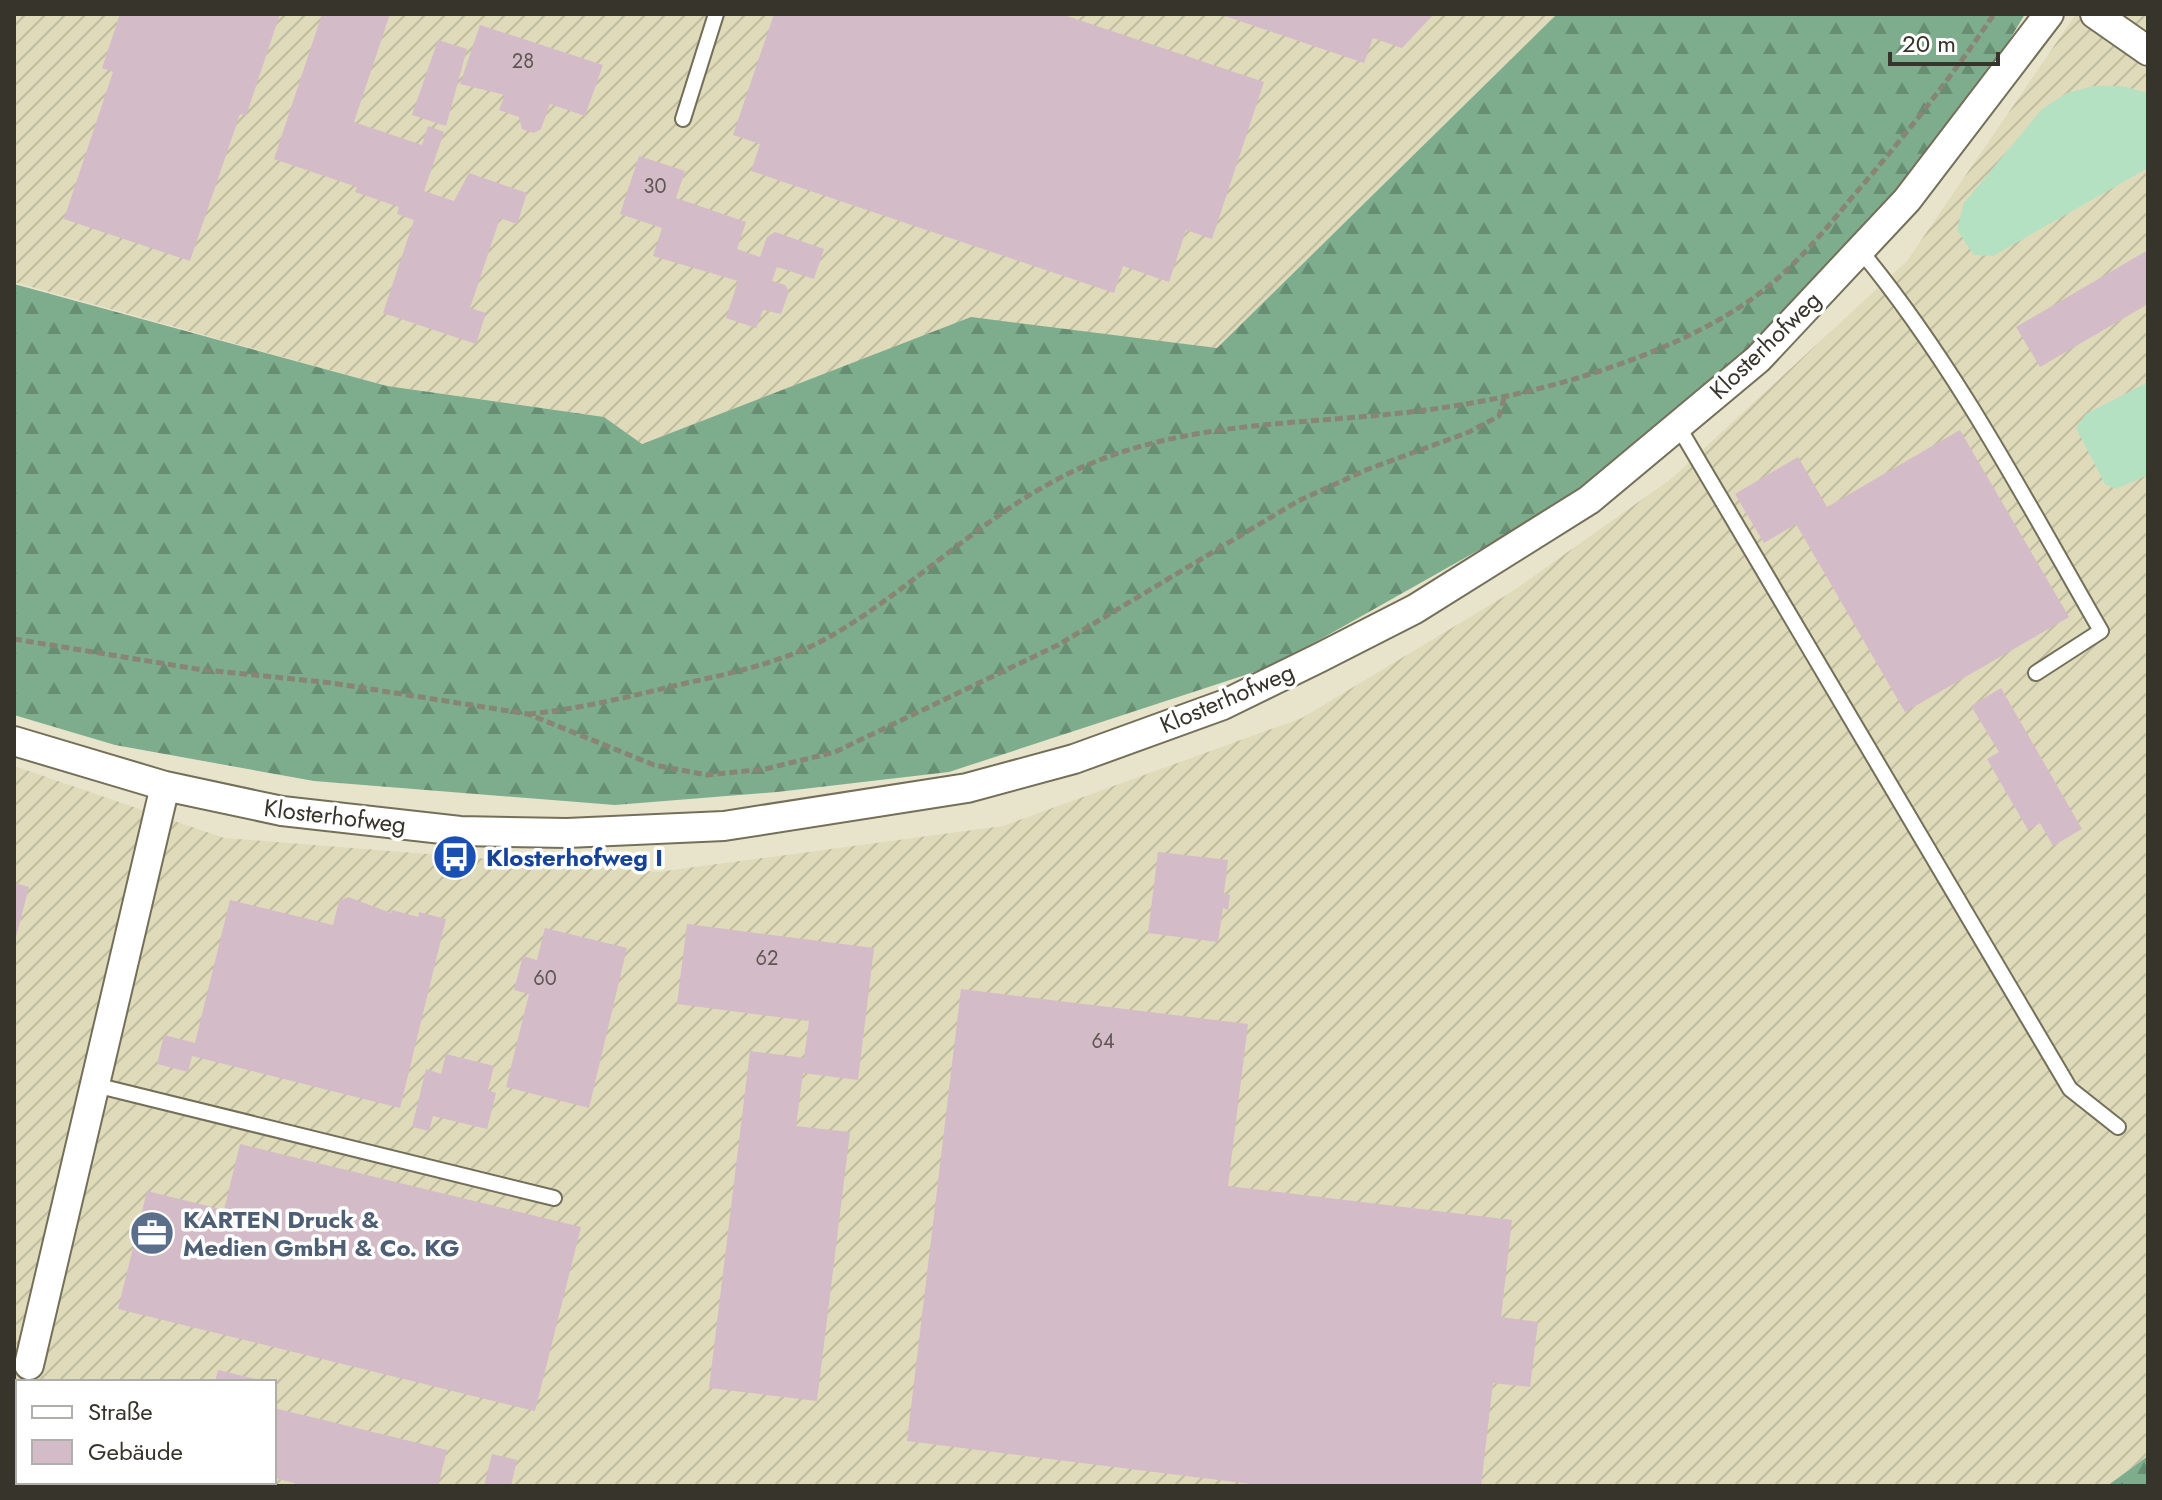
<svg xmlns="http://www.w3.org/2000/svg" width="2162" height="1500" viewBox="0 0 2162 1500" font-family="Jost,sans-serif">
<style>
.industrial{fill:url(#industrial-furrows);fill-rule:evenodd}
.grass{fill:#b5e1c3}
.forest{fill:url(#forest-firs)}
.building{fill:#d4bbc8}
.lines{fill:none;stroke-linecap:round;stroke-linejoin:round}
.lane-casing{stroke:#736f59;stroke-width:18}
.street-casing{stroke:#736f59;stroke-width:32}
.path{stroke:#888575;stroke-width:5;stroke-dasharray:8 4;stroke-linecap:butt}
.lane{stroke:#fff;stroke-width:14}
.street{stroke:#fff;stroke-width:28}
.labels{text-anchor:middle;dominant-baseline:central;stroke-width:7;stroke-linejoin:round;paint-order:stroke}
.number-label{font-size:20px;fill:#5e5652}
.street-label{font-size:24px;fill:#36342b;stroke:#fff}
.transit-label{font-size:24px;font-weight:bold;fill:#164399;stroke:#fff;text-anchor:start}
.service-label{font-size:24px;font-weight:bold;fill:#4e5e75;stroke:#fff;text-anchor:start}
</style>
<defs>
<pattern id="industrial-furrows" width="10" height="10" patternUnits="userSpaceOnUse" patternTransform="scale(2)"><rect width="10" height="10" fill="#dfdaba"/><path d="M-1 1l2-2M0 10L10 0M9 11l2-2" fill="none" stroke="#c0bca0"/></pattern>
<pattern id="forest-firs" width="22" height="20" patternUnits="userSpaceOnUse" patternTransform="scale(2)"><rect width="22" height="20" fill="#7dad8d"/><path d="M5 1l3.5 6h-7zM16 11l3.5 6h-7z" fill="#678e73"/></pattern>
</defs>
<rect width="100%" height="100%" fill="#e8e4cc"/>
<!-- industrial -->
<path class="industrial" d="M14,14H1557L1217,348L971,318L642,444L604,417L387,386L14,282Z
M2076,14H2148V1456L2107,1486H14V766L224,838L658,872L1003,826L1302,718L1510,593L1671,479L1907,261ZM18,1382H274V1482H18Z"/>
<!-- grass -->
<path class="grass" d="M2093,86H2122L2148,93V168L1993,256L1974,255L1957,230L1964,203L2042,109L2067,93Z
M2148,382V475L2116,489L2105,484L2076,428L2086,414Z"/>
<!-- forest -->
<path class="forest" d="M1557,14H2025L1919,191L1630,465L1273,666L949,772L777,792L615,805L314,781L115,745L14,715V284L387,386L604,417L642,444L971,317L1217,348Z
M2148,1456V1486H2107Z"/>
<!-- building -->
<path class="building" d="M120,14H280L246,116L240,114L190,261L64,219L113,72L102,68Z
M322,14H390L354,122L422,145L428,126L444,132L424,191L454,201L469,173L527,193L517,224L500,218L470,308L486,313L476,344L383,313L414,220L397,214L399,207L355,192L357,187L274,159Z
M774,14H1061L1264,82L1212,239L1186,230L1169,282L1123,266L1114,293L751,171L760,144L733,135Z
M1219,14H1434L1402,48L1373,38L1364,63Z
M480,25L603,65L585,116L550,104L541,129L534,133L522,129L519,117L499,110L505,95L460,84Z
M438,40L467,49L446,126L412,115Z
M639,156L685,171L676,198L746,222L737,249L760,257L767,237L775,232L824,249L814,279L777,267L772,281L785,285L789,291L781,314L763,310L756,328L726,318L738,281L653,256L662,228L620,214Z
M2148,250V304L2040,367L2016,327Z
M1960,430L2069,617L1905,712L1796,524L1764,543L1735,494L1798,457L1827,507Z
M2001,688L2082,829L2053,846L2040,823L2028,830L1987,759L1999,752L1971,706Z
M1158,852L1228,860L1224,893L1230,895L1228,910L1223,908L1218,942L1148,933Z
M14,883L29,887L15,941H14Z
M348,897L391,913L392,910L418,917L419,912L446,919L400,1108L192,1056L188,1072L157,1064L164,1035L195,1043L230,900L333,925L339,901Z
M687,924L874,948L858,1080L803,1073L796,1126L850,1132L817,1401L709,1388L750,1051L804,1058L809,1021L677,1004Z
M545,928L627,948L589,1108L506,1087L529,994L514,990L523,956L537,960Z
M961,989L1248,1024L1228,1186L1512,1220L1501,1317L1538,1322L1530,1387L1493,1383L1481,1486H1267L907,1441Z
M446,1054L494,1066L488,1090L496,1093L487,1129L433,1116L429,1131L412,1127L426,1069L441,1074Z
M240,1144L581,1227L535,1411L118,1309L147,1191L224,1210Z
M218,1370L265,1381V1382H215Z
M274,1408L447,1450L438,1486H306L274,1478Z
M14,1452L18,1453V1482H38L37,1486H14Z
M492,1454L517,1460L511,1486H484Z"/>
<g class="lines">
<!-- lane casing -->
<g class="lane-casing">
<path id="lane" d="M683,119L716,14
M1860,250C1956,366 2026,501 2101,631L2036,673
M1678,426L2070,1089L2118,1127
M95,1085L554,1198"/>
</g>
<!-- street casing -->
<g class="street-casing">
<path id="street" d="M2095,14L2148,51
M14,741L165,786L282,811L460,831L567,833L724,826L967,788L1074,759L1223,705L1319,658L1415,609L1589,500L1758,359L1907,200L2049,14
M29,1365L165,786"/>
</g>
<!-- path -->
<path class="path" d="M14,639L197,669L332,683L528,714L654,765L707,775L765,769L835,752L1058,645L1298,501L1366,470L1469,432L1499,416L1504,398
M528,714C579,709 628,697 678,685C731,673 783,663 831,636C922,583 994,503 1092,463C1199,419 1314,425 1426,410C1529,397 1660,361 1746,303C1789,274 1822,234 1854,195C1904,137 1951,78 1994,14"/>
<!-- lane -->
<use href="#lane" class="lane"/>
<!-- street -->
<use href="#street" class="street"/>
</g>
<!-- icons -->
<defs>
<g id="bus-disc" transform="scale(2.3)"><circle r="9.5" fill="#1a4fb4" stroke="#fff"/><path d="M-5-6H5V4H4V6H2V4H-2V6H-4V4H-5ZM-3.5-4V0h7V-4ZM-3.5 1.2v1.5H-2V1.2ZM2 1.2v1.5H3.5V1.2Z" fill="#fff"/></g>
<g id="office-disc" transform="scale(2.3)"><circle r="9.5" fill="#5c6f8a" stroke="#fff"/><path d="M-6-3h4V-5.5h4V-3h4V5H-6ZM-1-4.5V-3h2v-1.5ZM-6 0V1H6V0Z" fill="#fff"/></g>
</defs>
<g fill-rule="evenodd">
<use href="#bus-disc" x="455" y="857"/>
<use href="#office-disc" x="152" y="1233"/>
</g>
<g class="labels">
<!-- number labels -->
<g class="number-label">
<text x="523" y="61">28</text>
<text x="655" y="186">30</text>
<text x="767" y="958">62</text>
<text x="545" y="978">60</text>
<text x="1103" y="1041">64</text>
</g>
<!-- street labels -->
<g class="street-label">
<text transform="translate(1765 345) rotate(-44)">Klosterhofweg</text>
<text transform="translate(1227 698) rotate(-23)">Klosterhofweg</text>
<text transform="translate(335 816) rotate(7)">Klosterhofweg</text>
</g>
<!-- transit labels -->
<g class="transit-label">
<text x="486" y="857">Klosterhofweg I</text>
</g>
<!-- service labels -->
<g class="service-label">
<text x="183" y="1219">KARTEN Druck &amp;<tspan x="183" dy="28">Medien GmbH &amp; Co. KG</tspan></text>
</g>
</g>
<!-- border -->
<rect width="2162" height="1500" fill="none" stroke="#36342b" stroke-width="32"/>
<!-- legend -->
<rect x="16" y="1380" width="260" height="104" fill="#ffffff" stroke="#afaeaa" stroke-width="2"/>
<rect x="32" y="1406" width="40" height="12" fill="#ffffff" stroke="#afaeaa" stroke-width="2"/>
<text x="88" y="1420" font-size="24" fill="#36342b">Straße</text>
<rect x="32" y="1440" width="40" height="24" fill="#d4bbc8" stroke="#afaeaa" stroke-width="2"/>
<text x="88" y="1460" font-size="24" fill="#36342b">Gebäude</text>
<!-- scale -->
<path d="M1890 52v12h108v-12" fill="none" stroke="#36342b" stroke-width="4"/>
<text x="1902" y="52" font-size="24" fill="#36342b" stroke="#ffffff" stroke-width="6" paint-order="stroke">20 m</text>
</svg>
